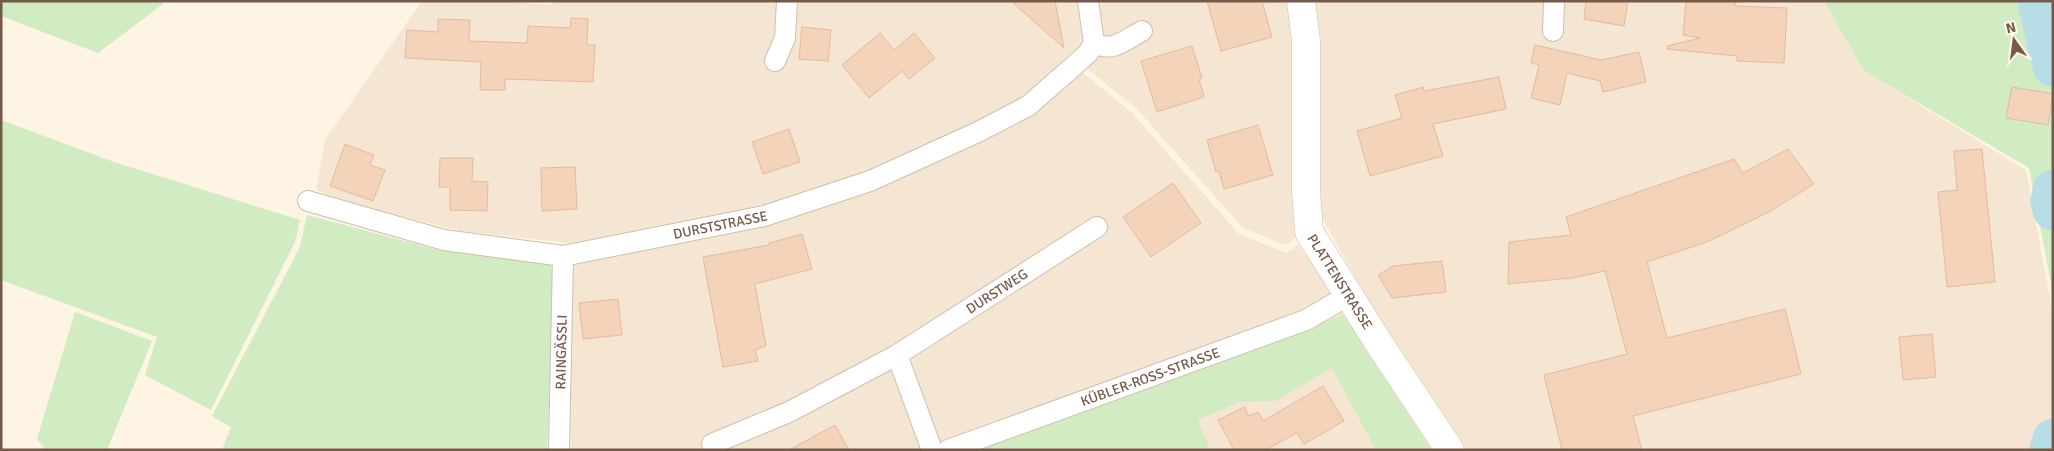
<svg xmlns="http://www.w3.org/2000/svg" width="2054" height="451" viewBox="0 0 2054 451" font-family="Signika,sans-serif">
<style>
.residential{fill:#f4e6d2}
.green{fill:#d1ebc2}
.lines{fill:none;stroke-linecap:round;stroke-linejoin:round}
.river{stroke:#b7dee7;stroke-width:41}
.building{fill:#f3d3ba;stroke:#e6ba9a}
.street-casing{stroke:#d0bead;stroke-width:22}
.secondary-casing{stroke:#d3beaa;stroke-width:29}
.street{stroke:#fff;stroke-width:20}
.secondary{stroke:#fff;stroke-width:28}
.labels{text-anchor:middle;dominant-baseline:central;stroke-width:5;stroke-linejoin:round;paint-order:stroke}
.street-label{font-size:14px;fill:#755a49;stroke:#fff8ea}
</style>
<rect width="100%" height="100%" fill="#fdf4e3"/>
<!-- residential -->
<path class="residential" d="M422,1H508L547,5L558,1H1294L1295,238L1286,245L1243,228L1135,107L1086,68L1082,72L1132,113L1239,234L1286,253L1299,244L1304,254L1308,251L1437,450H571L570,243L461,231L352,204L316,190L325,140Z
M1311,1H1824L1864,71L2026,170L2053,315V450H1459L1395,351L1316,206Z"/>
<!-- green -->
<path class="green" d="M1,1H160L164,3L98,53L1,16Z
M1824,1H2053V294L2029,168L1864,71Z
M1,120L114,162L300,220L295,242L211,410L145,375L157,337L1,280Z
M307,215L438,250L555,263L547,450H222L231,427L212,416L300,247Z
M75,312L152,341L107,450H46L37,439Z
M1343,315L1431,450H1376L1332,368L1276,401L1239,402L1198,420L1210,450H979Z"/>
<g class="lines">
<!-- river -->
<path class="river" d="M2038,1L2053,66
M2053,190L2051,201L2053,210
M2050,450L2053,439"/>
</g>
<!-- building -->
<path class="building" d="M1011,1H1055L1064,48Z
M1207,1H1262L1272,37L1221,51Z
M1586,1H1628L1624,26L1584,19Z
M1686,1H1725L1736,2L1735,6L1787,8L1784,63L1737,61V56L1667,49V46L1700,38L1683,35Z
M571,18L588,19L587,45H595L593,82L505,79V90H480L481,62L405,58L407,30L438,32V19L470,20L469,41L527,43L528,26L570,28Z
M802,27L831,30L828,61L799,59Z
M880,33L894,50L914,33L935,58L909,79L902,71L869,98L842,65Z
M1535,45L1601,60L1639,52L1646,82L1603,92L1600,81L1567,73L1560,105L1531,98L1539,65L1531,63Z
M1192,46L1202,78L1199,79L1204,97L1157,112L1141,61Z
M1499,77L1506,109L1433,124L1443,156L1370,176L1357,131L1402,118L1395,95L1423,87L1424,91Z
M2012,87L2053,94L2048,125L2006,118Z
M1258,125L1273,175L1224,189L1219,171L1216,172L1207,140Z
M789,129L800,162L763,174L752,142Z
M345,144L374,155L370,165L385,170L373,201L330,186Z
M1788,149L1814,184L1769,212L1707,242L1647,262L1667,338L1785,309L1801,374L1633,416L1642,450H1562L1544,375L1627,354L1605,271L1572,278L1508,284L1509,242L1571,235L1566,217L1734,159L1743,173Z
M1982,149L1995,282L1947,287L1938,192L1957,190L1954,151Z
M440,158H473L472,181L488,182L487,211L450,210V187H439Z
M575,167L577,209L542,211L541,168Z
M1173,183L1201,223L1151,257L1123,217Z
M802,234L812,269L755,284L766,346L755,350L758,361L723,367L703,257L769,245V243Z
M1442,261L1446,292L1392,298L1378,275L1393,266Z
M618,299L622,335L583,339L579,303Z
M1932,334L1936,377L1903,380L1899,337Z
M1323,386L1344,421L1304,444L1297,433L1265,450H1234L1218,420L1244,407L1249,416L1258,412L1263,421Z
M835,425L849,450H789Z"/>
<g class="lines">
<!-- street casing -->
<g class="street-casing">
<g id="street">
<path d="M1553,31L1554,1"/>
<path d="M1094,43C1113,53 1125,40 1142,31"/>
<path d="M775,61L785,38L787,1"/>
<path id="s1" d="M308,201L444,240L563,256L764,216L870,181L978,132L1028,106L1076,64L1088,53L1094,43L1088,1"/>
<path d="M897,355L932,450"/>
<path id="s2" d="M712,444L789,412L897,355L1097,227"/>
<path id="s3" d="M559,450L563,256"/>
<path id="s4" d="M948,450L1306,320L1349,295"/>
</g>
</g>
<!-- secondary casing -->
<g class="secondary-casing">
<g id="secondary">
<path id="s5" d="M1301,1L1306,41V191L1309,232L1382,348L1450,450"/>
</g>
</g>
<!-- street -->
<use href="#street" class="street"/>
<!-- secondary -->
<use href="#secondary" class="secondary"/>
</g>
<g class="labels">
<!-- street labels -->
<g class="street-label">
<text stroke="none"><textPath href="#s1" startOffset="422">DURSTSTRASSE</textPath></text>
<text stroke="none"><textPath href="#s5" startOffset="290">PLATTENSTRASSE</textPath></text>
<text stroke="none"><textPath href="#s2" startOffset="324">DURSTWEG</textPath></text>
<text stroke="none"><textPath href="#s3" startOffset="98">RAINGÄSSLI</textPath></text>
<text stroke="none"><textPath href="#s4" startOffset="215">KÜBLER-ROSS-STRASSE</textPath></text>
</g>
</g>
<!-- border -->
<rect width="2054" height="451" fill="none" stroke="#755a49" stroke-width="5"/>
<!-- north arrow -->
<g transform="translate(2014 40) rotate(346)" stroke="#fff8ea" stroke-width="4" paint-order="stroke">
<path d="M0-4L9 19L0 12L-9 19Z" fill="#755a49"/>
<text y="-8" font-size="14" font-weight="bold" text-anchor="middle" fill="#755a49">N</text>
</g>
</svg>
